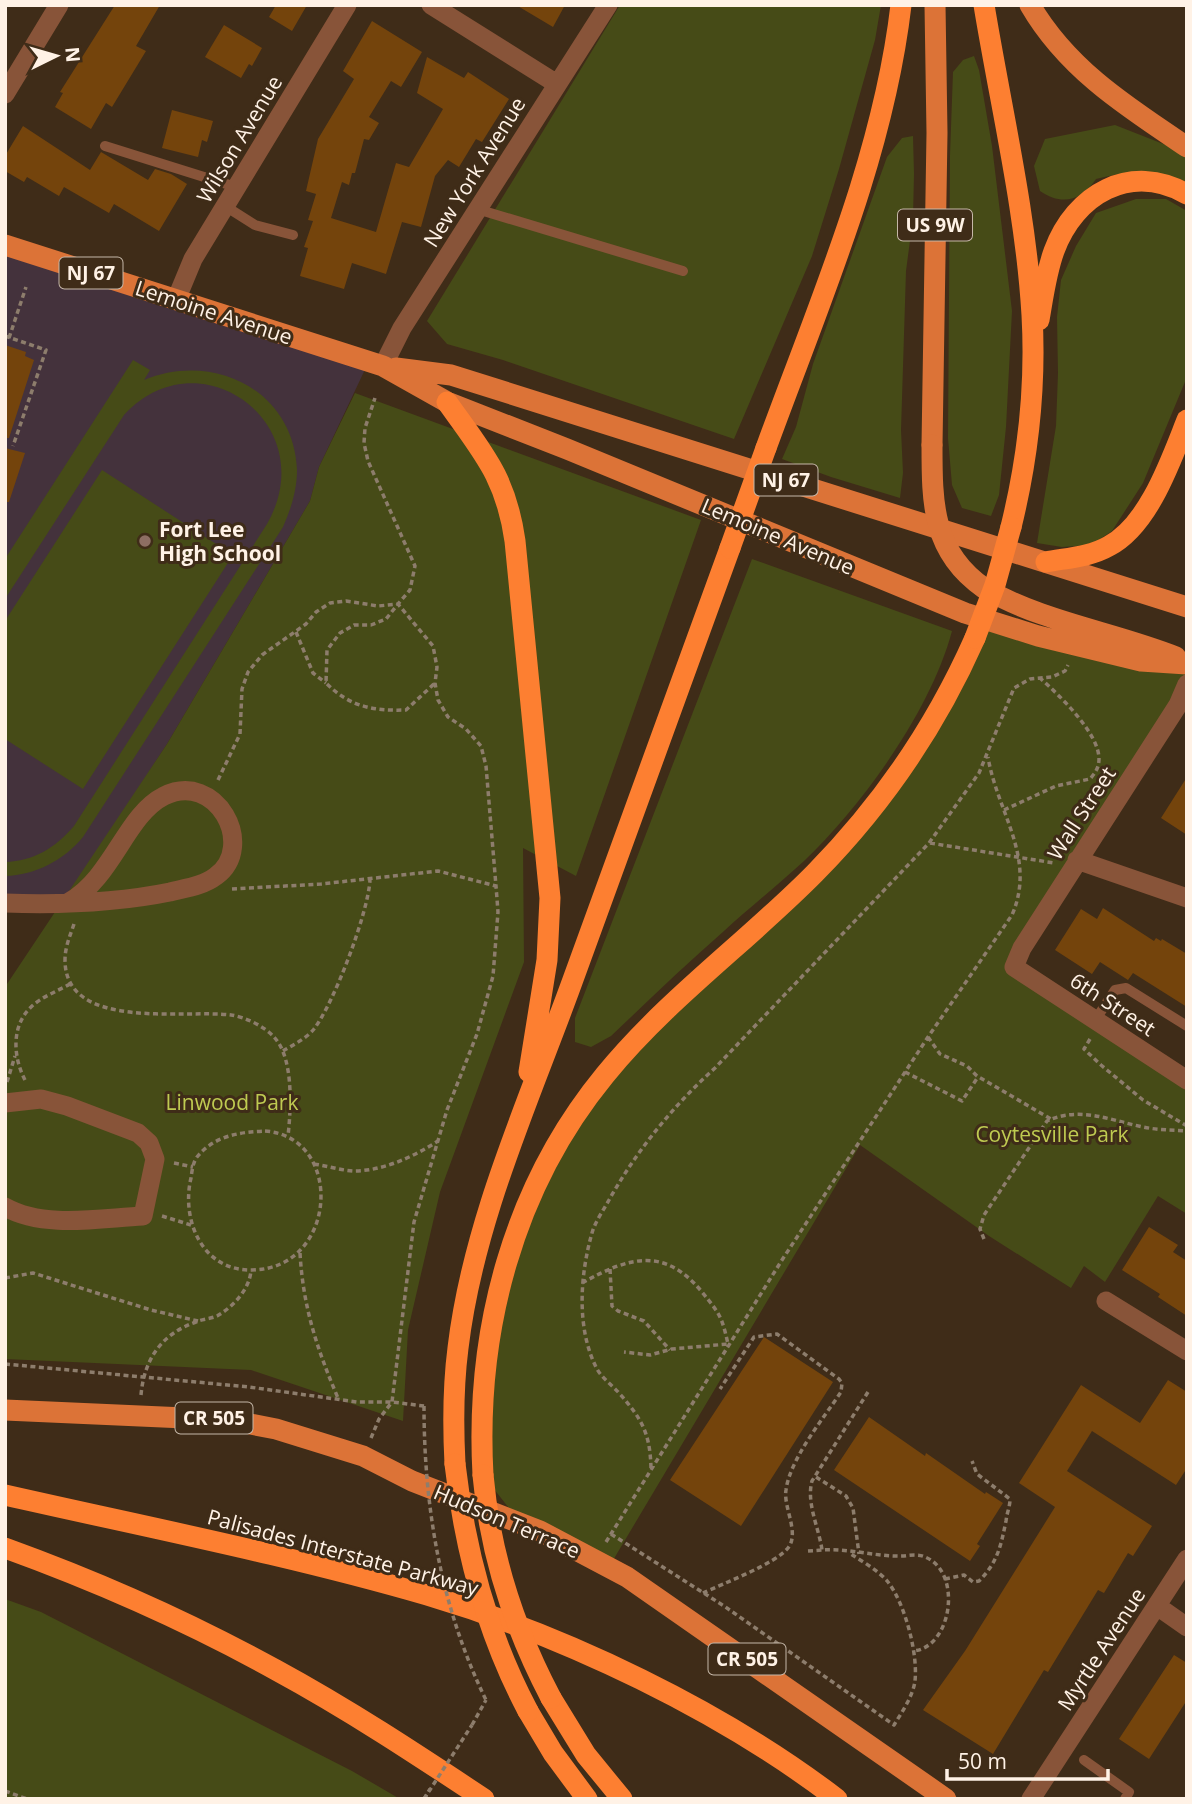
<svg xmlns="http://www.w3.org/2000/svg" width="1192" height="1804" viewBox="0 0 1192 1804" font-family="'Open Sans',sans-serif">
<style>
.education{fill:#44323c}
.green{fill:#464b17}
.building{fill:#74440c}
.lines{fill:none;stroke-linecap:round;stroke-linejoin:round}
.path{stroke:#8d7d6c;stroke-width:3.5;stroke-dasharray:5 3.5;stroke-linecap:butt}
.lane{stroke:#885439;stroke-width:10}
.street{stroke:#885439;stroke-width:19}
.primary{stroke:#dc7337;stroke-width:21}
.highway{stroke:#fd7f31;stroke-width:21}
.path-bridge{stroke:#8d7d6c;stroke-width:3.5;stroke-dasharray:5 3.5;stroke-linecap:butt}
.primary-bridge{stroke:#dc7337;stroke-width:21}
.highway-bridge{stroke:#fd7f31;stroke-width:21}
.education-dot{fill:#8d6e63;stroke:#3f2c18;stroke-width:2.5}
.labels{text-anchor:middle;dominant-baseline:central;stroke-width:6;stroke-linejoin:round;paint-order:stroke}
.shield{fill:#3f2c18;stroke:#c5b7a8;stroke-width:2}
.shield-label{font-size:19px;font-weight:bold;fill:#fff2e6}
.street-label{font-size:21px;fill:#fff2e6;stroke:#3f2c18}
.poi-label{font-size:21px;font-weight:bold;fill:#fff2e6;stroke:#3f2c18;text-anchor:start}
.park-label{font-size:21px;fill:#bfcb51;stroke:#3f2c18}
</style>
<rect width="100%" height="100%" fill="#3f2c18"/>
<!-- education -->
<path class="education" d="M5,245L369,361L319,467L310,501L167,744L75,886L57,903H5Z"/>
<!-- green -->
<path class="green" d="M620,5H881L875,40L839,169L812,256L734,439L503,360L447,344L427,321Z
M974,56L979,70L992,146L1012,311L1006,427L999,495L991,516L962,508L952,485L948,438L950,155L953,72L963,60Z
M1115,125L1171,147L1187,158V182C1151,170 1133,170 1096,179C1081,201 1062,206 1040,191L1034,166L1045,139Z
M913,136L914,174L913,218L906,271L901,430L903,473L900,498L831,477L782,459L796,427L813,364L887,157L902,138Z
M1136,199H1166L1187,211V377L1143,483L1112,531L1091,545L1062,547L1037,543L1056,426L1058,373L1057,317L1061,280L1076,246L1096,213Z
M133,360L150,370L144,380C213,351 294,390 297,470C297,490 291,509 283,527L83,837C64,860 36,875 5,876V862C34,861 55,848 74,826L267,524C324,424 199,333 124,415L5,599V559Z
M355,393L701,520L576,876L523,848L524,962L440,1192L408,1330L403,1421L251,1370L5,1359V987L167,744L310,501L319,467Z
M102,470L233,555L83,789L5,739V621Z
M752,559L952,631C931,710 863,805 804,861C778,885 750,907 724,931C685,965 648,1001 611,1036L591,1047L575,1042V1018Z
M985,620L1187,664V684L1014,967L1187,1080V1214L1158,1196L1105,1282L1084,1266L1071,1288L989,1236L860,1145L609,1567L519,1521L483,1475L493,1312L577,1112L861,822Z
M5,1599L41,1612L352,1771L400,1799H5Z"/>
<!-- building -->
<path class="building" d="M115,5H160L136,46L146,51L112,107L106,103L91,129L55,107L63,93L60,92Z
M276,5H307L292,31L269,17Z
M516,5H565L553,27Z
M372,21L422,52L401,87L391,81L369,117L379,123L369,140L364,139L355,173H352L349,185L342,182L331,218L376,232L396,163L409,167L443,109L417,93L427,57L464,78L468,72L509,99L482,142L476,139L459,167L448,160L435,176L421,227L402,222L386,274L352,263L344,289L300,276L308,248L304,247L313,221L308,220L316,194L306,191L318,139L354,79L343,71Z
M224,25L262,48L252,66L249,64L241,78L205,57Z
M172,110L213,121L207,142L202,140L198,157L162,148Z
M23,126L90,170L101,152L148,180L155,169L171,174L187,184L159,231L114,204L109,213L64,187L59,196L27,177L24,182L5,171V156Z
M5,345L26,352L25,356L34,360L9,438H5Z
M5,448L25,453L9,502H5Z
M1187,777V835L1161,818Z
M1103,908L1154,941L1156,938L1161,941L1162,939L1187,954V1007L1133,973L1128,980L1100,962L1092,974L1055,950L1081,909L1097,919Z
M1149,1227L1178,1245L1173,1252L1187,1261V1316L1158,1297L1160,1294L1122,1270Z
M764,1337L833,1382L741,1526L670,1480Z
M1168,1380L1187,1392V1468L1176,1485L1092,1431L1067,1471L1152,1526L1133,1556L1128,1553L1104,1593L1098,1590L1048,1672L1044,1670L993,1754L923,1710L965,1651L1055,1507L1019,1483L1081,1385L1140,1423Z
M869,1417L925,1456L926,1453L985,1494L986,1492L1003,1503L977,1544L980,1546L970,1561L834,1470Z
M1174,1655L1187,1663V1700L1149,1759L1119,1739Z"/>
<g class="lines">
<!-- path -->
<path class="path" d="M5,336L46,350L13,446
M9,338L26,287
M296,632L313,673L326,683
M218,780L240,734L242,689L248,672L262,655L306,624L316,612L330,603L346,601L378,606L398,604L410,590L415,566L368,461L364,443L365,428L375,398
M1004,810L1056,786L1090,779C1095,773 1099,768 1099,759C1099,733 1059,695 1040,678
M930,843L1054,863
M232,889L321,884L438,871L496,886L486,766L481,746L466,729L448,717L438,700L435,683L437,667L433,646L398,604L386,619L371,625H354L340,633L327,650L326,683C350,707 373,711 406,710L435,683
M74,924C70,936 65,947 65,960C65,1032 186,1009 231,1015C245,1017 264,1026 274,1037C294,1058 291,1109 288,1136
M928,1037L940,1054L967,1066L977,1076L1051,1119
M1090,1039L1084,1049L1101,1065L1143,1100L1187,1126
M283,1051C293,1045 307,1038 314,1029C335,1001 368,913 370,880
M905,1072L962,1101L978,1077
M25,1080C13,1057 11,1026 31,1007C41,997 58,991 70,984
M7,1082L15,1056
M265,1131C345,1137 338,1269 252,1270C202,1271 181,1220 191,1178C192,1171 193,1162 197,1157C214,1136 239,1132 265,1131Z
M174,1163L193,1167
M314,1164C327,1166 340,1170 353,1171C383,1171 413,1157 438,1141
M162,1216L191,1225
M984,1239L980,1229L984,1215L1047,1121C1080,1106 1109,1120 1143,1127C1157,1130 1172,1130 1187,1131
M300,1253C303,1307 317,1349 338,1398
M610,1269L612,1306L618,1311L644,1321L670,1350
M5,1278L33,1273L151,1310L198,1321
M582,1283C629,1257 664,1246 702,1292C720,1314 722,1317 728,1344L672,1349L650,1355L624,1352
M5,1364L249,1387L357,1402H392L424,1406
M868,1392L812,1481C806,1503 819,1528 822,1550C849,1548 876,1557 904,1556C911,1555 919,1554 925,1557C963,1572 952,1648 913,1651
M141,1395C144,1360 161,1334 196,1322C202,1319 210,1319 217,1316C233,1307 250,1289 251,1270
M371,1438L379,1419L392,1402L414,1222L447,1110L477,1034L493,976L498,912L496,886
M651,1468C650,1433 642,1419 619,1393C612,1385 602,1378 597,1369C576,1329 580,1275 592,1233C595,1222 603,1211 609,1200C637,1150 673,1106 715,1068L929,843L979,773L1014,688L1030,679L1052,677L1065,671L1068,665
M816,1477L846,1496L853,1508L859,1554
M611,1534L724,1606L894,1725C902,1712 913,1696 915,1681C918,1653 905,1604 888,1582C879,1571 862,1561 849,1553
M606,1542L782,1260L928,1037L1012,915C1037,858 997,812 988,757
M808,1551L822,1550
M945,1579L964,1575L973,1582L979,1581C998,1562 1001,1545 1006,1521C1007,1512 1010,1507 1010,1499L977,1474L972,1461
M703,1593C724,1583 775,1564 788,1548C800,1533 783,1507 786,1490C790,1459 823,1419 841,1392L842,1383L839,1379L777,1334L754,1337L720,1389
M472,1725L486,1700
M5,1791L27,1799
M424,1799L430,1789"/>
<!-- lane -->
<path class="lane" d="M105,146L236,187
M225,206L255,225L293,235
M477,209L683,271
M1096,1019L1115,990L1126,988L1187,1026
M1084,1760L1129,1792L1125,1799"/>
<!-- street -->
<path class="street" d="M431,5L557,84
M5,94L59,5
M176,300L193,259L347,5
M383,366L402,328L608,5
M1187,684L1178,705L1022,948L1014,967L1187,1080
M1077,860L1187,898
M5,903C61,905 116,903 170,892C186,888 203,886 216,876C257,846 216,770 164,796C126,815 113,877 69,902
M5,1103L41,1099L67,1106L138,1133L149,1143L155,1159L143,1216C100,1218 44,1229 5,1207
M1106,1301L1187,1351
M1157,1606L1187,1627
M1031,1799L1187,1559"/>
<!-- primary -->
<path class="primary" d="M1030,5C1067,69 1127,107 1187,147
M5,245L383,366L447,402L567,449L965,613L1038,636L1141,661L1187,664
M396,368L451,375L1187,607
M932,445L937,133L935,5
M984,588C1042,622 1113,632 1176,657
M5,1410L230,1420L276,1429L363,1456L412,1481L540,1531L627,1577L946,1799"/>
<!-- highway -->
<path class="highway" d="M984,5C1001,108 1026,212 1032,315C1036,386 1028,458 1011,527
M1039,320C1043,297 1046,273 1054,251C1075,194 1130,162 1187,194
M447,402C483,453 506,477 515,541L550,898L547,960L529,1072
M766,448C818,305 883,159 901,5
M1046,562C1067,558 1090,557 1109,546C1149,525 1171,460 1187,420
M455,1464C453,1426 453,1387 458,1348C473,1222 528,1103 571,985C624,839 677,693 730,548
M483,1475C475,1331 513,1187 605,1075C667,999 747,942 815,873C882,805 936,726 975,638
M5,1495C146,1527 289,1555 427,1595C566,1636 722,1711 837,1799
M5,1548C99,1582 189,1622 276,1670C348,1709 416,1754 484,1799
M551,1698L586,1755L622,1799
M528,1711L553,1753L587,1799"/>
<!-- path-bridge -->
<path class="path-bridge" d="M424,1406C424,1508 441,1608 486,1700
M424,1799L472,1725"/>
<!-- primary-bridge -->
<path class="primary-bridge" d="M932,445C932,503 932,552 984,588"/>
<!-- highway-bridge -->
<path class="highway-bridge" d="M730,548L766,448
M975,638L995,585L1011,527
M455,1464C465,1551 487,1634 528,1711
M483,1475C490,1554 514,1628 551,1698"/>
</g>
<!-- markers -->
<circle class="education-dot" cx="145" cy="541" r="7"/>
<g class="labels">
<!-- shield labels -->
<g class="shield">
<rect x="898" y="209.5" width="74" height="31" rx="5"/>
<rect x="59.5" y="257.5" width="63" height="31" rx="5"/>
<rect x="754.5" y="464.5" width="63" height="31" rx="5"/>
<rect x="175.5" y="1402.5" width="77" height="31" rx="5"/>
<rect x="708.5" y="1643.5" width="77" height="31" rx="5"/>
</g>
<g class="shield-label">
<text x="935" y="225">US 9W</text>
<text x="91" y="273">NJ 67</text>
<text x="786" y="480">NJ 67</text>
<text x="214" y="1418">CR 505</text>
<text x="747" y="1659">CR 505</text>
</g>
<!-- street labels -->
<g class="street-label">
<text transform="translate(239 139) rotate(-59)">Wilson Avenue</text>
<text transform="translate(474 172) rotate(-58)">New York Avenue</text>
<text transform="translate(214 312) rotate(18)">Lemoine Avenue</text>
<text transform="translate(778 536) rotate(23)">Lemoine Avenue</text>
<text transform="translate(1081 813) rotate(-57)">Wall Street</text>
<text transform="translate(1113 1004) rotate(33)">6th Street</text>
<text transform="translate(507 1521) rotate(23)">Hudson Terrace</text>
<text transform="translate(343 1552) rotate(15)">Palisades Interstate Parkway</text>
<text transform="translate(1101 1649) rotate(-57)">Myrtle Avenue</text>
</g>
<!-- poi labels -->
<g class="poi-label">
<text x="159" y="529">Fort Lee<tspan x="159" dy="24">High School</tspan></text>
</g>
<!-- park labels -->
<g class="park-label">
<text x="232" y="1102">Linwood Park</text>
<text x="1052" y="1134">Coytesville Park</text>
</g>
</g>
<!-- border -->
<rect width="1192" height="1804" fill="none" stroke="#fff2e6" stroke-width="14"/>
<!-- north arrow -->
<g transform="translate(56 56) rotate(85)" stroke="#3f2c18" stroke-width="5" paint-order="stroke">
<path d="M0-5L12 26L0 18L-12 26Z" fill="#fff2e6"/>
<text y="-10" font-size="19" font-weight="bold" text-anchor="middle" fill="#fff2e6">N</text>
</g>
<!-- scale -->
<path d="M947 1769v10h161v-10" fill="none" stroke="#fff2e6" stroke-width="3.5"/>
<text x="958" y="1769" font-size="21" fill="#fff2e6" stroke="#3f2c18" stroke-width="5" paint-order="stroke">50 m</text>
</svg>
